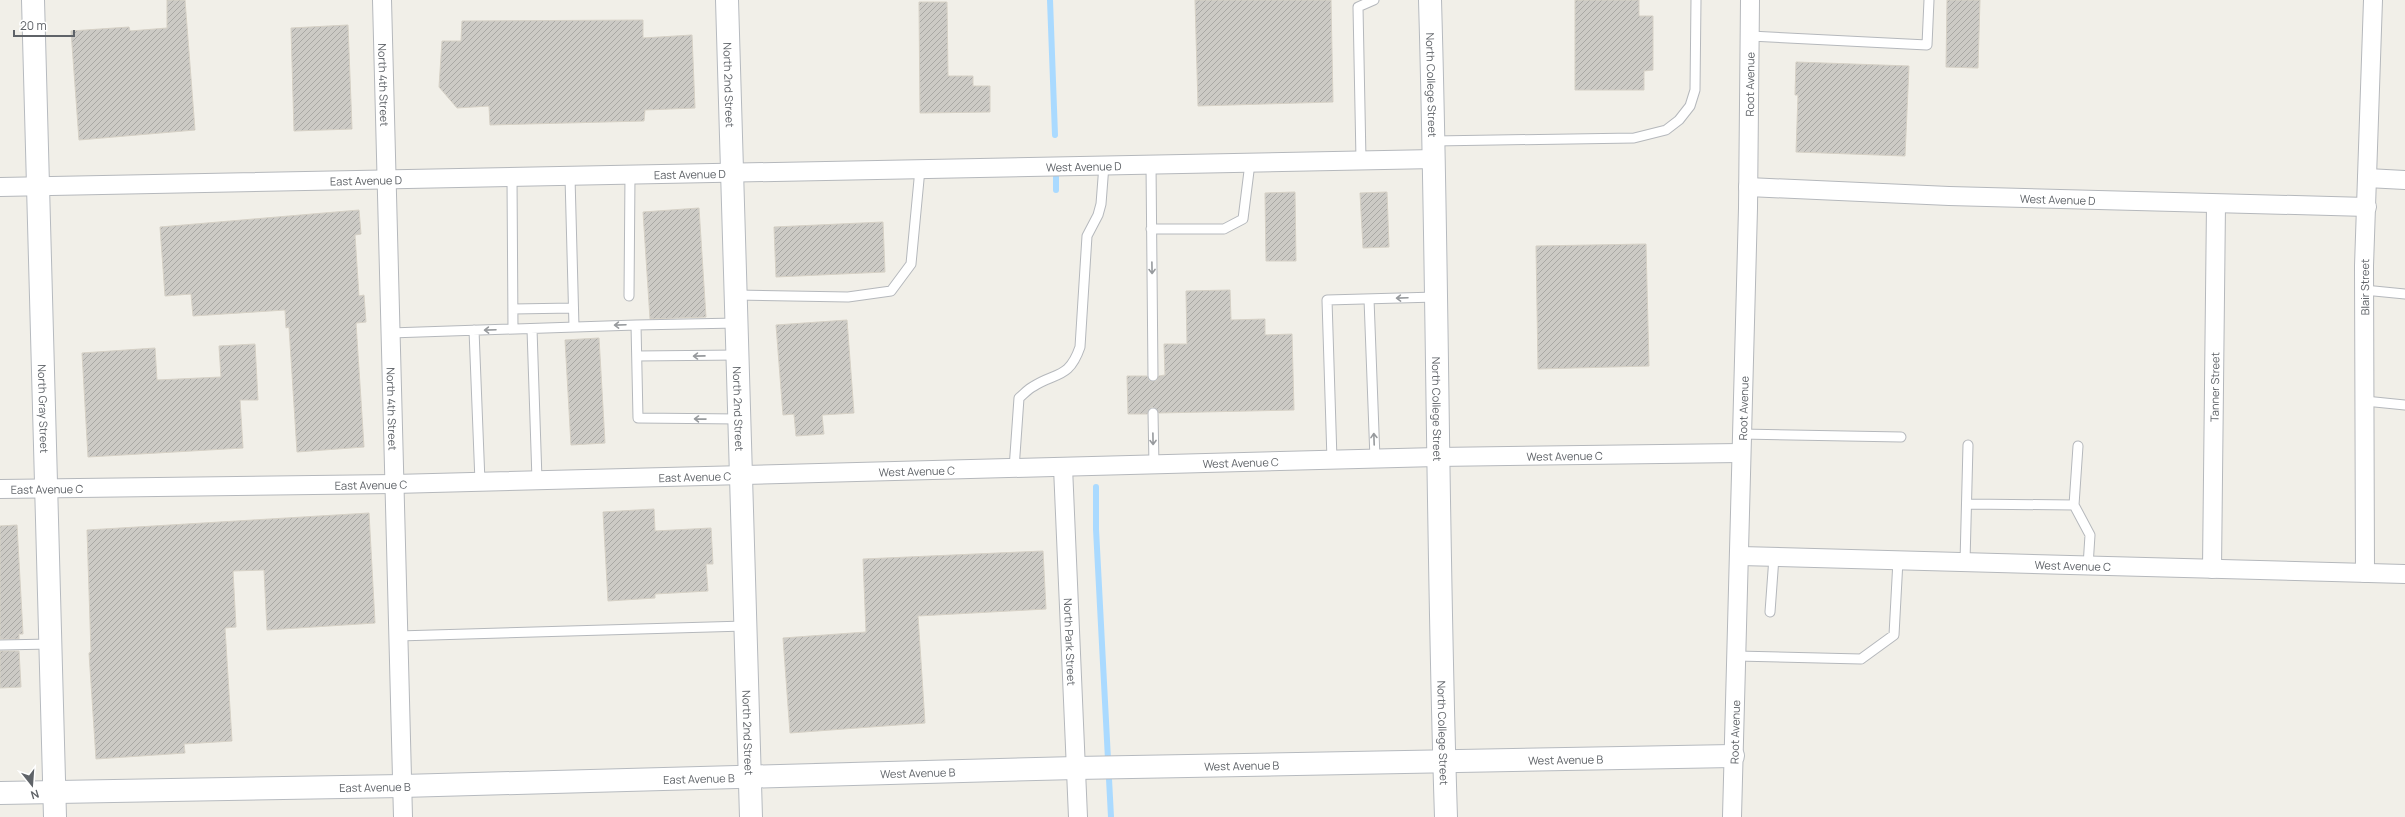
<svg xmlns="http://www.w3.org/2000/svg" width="2405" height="817" viewBox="0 0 2405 817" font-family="Manrope,sans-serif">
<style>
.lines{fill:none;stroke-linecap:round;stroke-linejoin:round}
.stream{stroke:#aadaff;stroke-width:6}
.building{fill:url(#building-hatch);stroke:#d6d1c6}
.lane-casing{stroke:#b5b8bc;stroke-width:11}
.street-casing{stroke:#b5b8bc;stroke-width:20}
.secondary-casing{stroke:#b6babf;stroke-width:24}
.lane{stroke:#fff;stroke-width:9}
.street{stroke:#fff;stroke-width:18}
.secondary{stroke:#fff;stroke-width:22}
.oneway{stroke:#979a9d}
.labels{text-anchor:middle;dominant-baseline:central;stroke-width:3;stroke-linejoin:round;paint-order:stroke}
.street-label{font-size:11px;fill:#5f6368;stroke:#fff}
</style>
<defs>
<pattern id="building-hatch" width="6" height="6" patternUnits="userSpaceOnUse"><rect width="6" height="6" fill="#cccac5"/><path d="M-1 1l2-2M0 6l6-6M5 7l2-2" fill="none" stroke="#a9a8a4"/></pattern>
</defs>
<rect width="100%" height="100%" fill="#f1efe8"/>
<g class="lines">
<!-- stream -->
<path class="stream" d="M1050,0L1055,135
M1056,190V177
M1096,487V529L1111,817"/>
</g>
<!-- building -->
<path class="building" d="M167,0H185L195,130L79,140L71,31L129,27L130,31L167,28Z
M1195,0H1331L1333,102L1198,106Z
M1575,0H1639V16H1653V70L1644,71V90H1575Z
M1947,0H1980L1978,68L1946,67Z
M919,2H947L948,76H973V86H990V112L920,113Z
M643,20V38L692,35L695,108L645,110L644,121L490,125L489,106L457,108L439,87L442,41H461L462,21Z
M348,25L352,129L294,131L291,28Z
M1796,62L1909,66L1905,156L1796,152L1798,95H1795Z
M1295,192L1296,261H1266L1265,193Z
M1387,192L1389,247L1363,248L1360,193Z
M699,208L706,317L650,319L643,212Z
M359,210L361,234L355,235L359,296L364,295L366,322L356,323L364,447L297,452L289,327L286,328L285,310L193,316L191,294L165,296L160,227Z
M883,222L885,272L776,277L774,227Z
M1646,244L1649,366L1538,369L1536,246Z
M1230,290L1231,320L1265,319V335L1292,334L1294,410L1159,413L1153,407L1150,408L1147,414H1128L1127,376H1147L1150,381H1156L1159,376L1165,375L1164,344H1187L1186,291Z
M847,320L854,413L822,415L824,434L796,436L794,414L783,415L776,325Z
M599,338L605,443L571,445L565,340Z
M255,344L258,400H240L243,448L88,457L82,353L155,348L157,380L221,377L219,346Z
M654,509L655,531L711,528L713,564H706L708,591L655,594V598L608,601L603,512Z
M369,513L375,623L267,630L264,570L233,571L236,627L225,628L232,741L184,744L185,753L96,759L89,653L91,652L87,530Z
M17,525L23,634H19V639H0V526Z
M1043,551L1046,609L918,616L925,723L790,733L783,638L866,632L863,559Z
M0,651H19L21,687L0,688Z"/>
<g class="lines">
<!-- lane casing -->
<g class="lane-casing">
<path id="lane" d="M1750,36L1927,45L1929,0
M1434,141L1634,138L1666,130L1679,120L1690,106L1695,90L1696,0
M1361,160L1358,7L1374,0
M1151,164L1153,376
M570,177L574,327
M512,178L513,329
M1151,229H1224L1243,219L1250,163
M2364,290L2405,294
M736,295L848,297L891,291L911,264L920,169
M629,296L630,175
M1369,299L1375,459
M513,309L573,308
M636,325L737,323
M532,329L537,480
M474,330L480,482
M390,333L636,325L638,418L739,419
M637,356L738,355
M2365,401L2405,405
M1153,413L1154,465
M1741,434L1901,437
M2078,446L2074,505L2090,535L2088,566
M1332,460L1327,300L1436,297
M1014,469L1019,398C1024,394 1028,389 1034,386C1056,372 1069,379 1080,347L1087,236L1098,215L1101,204L1104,165
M1967,504L2074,505
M1965,562L1968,445
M1770,612L1774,557
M398,636L745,626
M0,645L51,644
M1736,656L1861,659L1894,635L1898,560"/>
</g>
<!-- street casing -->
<g class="street-casing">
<g id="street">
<path id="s1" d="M382,0L403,817"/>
<path d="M2367,178L2405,180"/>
<path id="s2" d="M0,187L1435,159"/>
<path id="s3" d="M1748,187L1949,196L2367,207"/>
<path id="s4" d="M1063,467L1078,817"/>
<path id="s5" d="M0,489L394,484L1437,457L1740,453"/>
<path id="s6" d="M1740,556L2405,574"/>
<path id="s7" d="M2212,569L2216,204"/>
<path id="s8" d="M2365,573L2364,266L2373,0"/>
<path id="s9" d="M1732,817L1748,208L1750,0"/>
</g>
</g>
<!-- secondary casing -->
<g class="secondary-casing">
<g id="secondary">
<path id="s10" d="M33,0L55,817"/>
<path id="s11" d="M727,0L751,817"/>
<path id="s12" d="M1430,0C1438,272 1437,545 1446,817"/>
<path id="s13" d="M0,793L402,786L1076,768L1733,756"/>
</g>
</g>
<!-- lane -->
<use href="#lane" class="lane"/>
<!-- street -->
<use href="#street" class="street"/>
<!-- secondary -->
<use href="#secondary" class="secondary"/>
</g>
<!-- one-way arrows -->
<defs><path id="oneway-shaft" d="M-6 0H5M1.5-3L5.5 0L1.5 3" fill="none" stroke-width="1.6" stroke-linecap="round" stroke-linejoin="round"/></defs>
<g class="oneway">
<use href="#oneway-shaft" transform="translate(1152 268) rotate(89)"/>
<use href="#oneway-shaft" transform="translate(1402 298) rotate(178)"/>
<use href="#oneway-shaft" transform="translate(620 325) rotate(178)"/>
<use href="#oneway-shaft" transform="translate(490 330) rotate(178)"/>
<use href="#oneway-shaft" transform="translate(699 356) rotate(179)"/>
<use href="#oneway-shaft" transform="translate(700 419) rotate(-179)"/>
<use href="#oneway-shaft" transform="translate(1153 439) rotate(89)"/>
<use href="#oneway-shaft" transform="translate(1374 439) rotate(-92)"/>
</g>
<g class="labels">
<!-- street labels -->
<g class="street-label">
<text stroke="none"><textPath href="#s1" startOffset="85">North 4th Street</textPath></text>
<text stroke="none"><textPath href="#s11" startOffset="85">North 2nd Street</textPath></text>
<text stroke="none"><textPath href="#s12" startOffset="85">North College Street</textPath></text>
<text stroke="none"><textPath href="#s9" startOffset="733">Root Avenue</textPath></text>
<text stroke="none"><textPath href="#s2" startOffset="1084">West Avenue D</textPath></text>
<text stroke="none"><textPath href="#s2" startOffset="690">East Avenue D</textPath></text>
<text stroke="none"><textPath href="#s2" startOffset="366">East Avenue D</textPath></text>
<text stroke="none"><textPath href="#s3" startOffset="310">West Avenue D</textPath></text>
<text stroke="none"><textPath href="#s8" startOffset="286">Blair Street</textPath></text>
<text stroke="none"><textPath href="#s7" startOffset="182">Tanner Street</textPath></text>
<text stroke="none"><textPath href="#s10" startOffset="409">North Gray Street</textPath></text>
<text stroke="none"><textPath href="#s11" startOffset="409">North 2nd Street</textPath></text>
<text stroke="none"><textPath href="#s1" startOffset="409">North 4th Street</textPath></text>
<text stroke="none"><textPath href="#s12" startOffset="409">North College Street</textPath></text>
<text stroke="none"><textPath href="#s9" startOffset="409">Root Avenue</textPath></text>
<text stroke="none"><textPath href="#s5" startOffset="1565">West Avenue C</textPath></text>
<text stroke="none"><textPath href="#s5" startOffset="1241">West Avenue C</textPath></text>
<text stroke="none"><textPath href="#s5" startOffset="917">West Avenue C</textPath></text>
<text stroke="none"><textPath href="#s5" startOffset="695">East Avenue C</textPath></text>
<text stroke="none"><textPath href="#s5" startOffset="371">East Avenue C</textPath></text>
<text stroke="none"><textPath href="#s5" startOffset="47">East Avenue C</textPath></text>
<text stroke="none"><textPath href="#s6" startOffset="333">West Avenue C</textPath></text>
<text stroke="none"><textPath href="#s4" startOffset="175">North Park Street</textPath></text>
<text stroke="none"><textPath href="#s11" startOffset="733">North 2nd Street</textPath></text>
<text stroke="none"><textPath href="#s12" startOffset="733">North College Street</textPath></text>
<text stroke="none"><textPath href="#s9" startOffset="85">Root Avenue</textPath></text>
<text stroke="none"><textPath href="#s13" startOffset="1566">West Avenue B</textPath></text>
<text stroke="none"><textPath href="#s13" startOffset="1242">West Avenue B</textPath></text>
<text stroke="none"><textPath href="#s13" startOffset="918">West Avenue B</textPath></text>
<text stroke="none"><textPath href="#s13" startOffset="699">East Avenue B</textPath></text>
<text stroke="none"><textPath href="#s13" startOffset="375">East Avenue B</textPath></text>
</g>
</g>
<!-- north arrow -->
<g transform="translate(32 785) rotate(163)" stroke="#ffffff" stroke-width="3" paint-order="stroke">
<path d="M0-3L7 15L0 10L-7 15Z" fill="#5f6368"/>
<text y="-6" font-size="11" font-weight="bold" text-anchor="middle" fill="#5f6368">N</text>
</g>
<!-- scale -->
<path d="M14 30v6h60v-6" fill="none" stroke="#5f6368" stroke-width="2"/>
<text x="20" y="30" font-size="12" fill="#5f6368" stroke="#ffffff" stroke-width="3" paint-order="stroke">20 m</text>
</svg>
